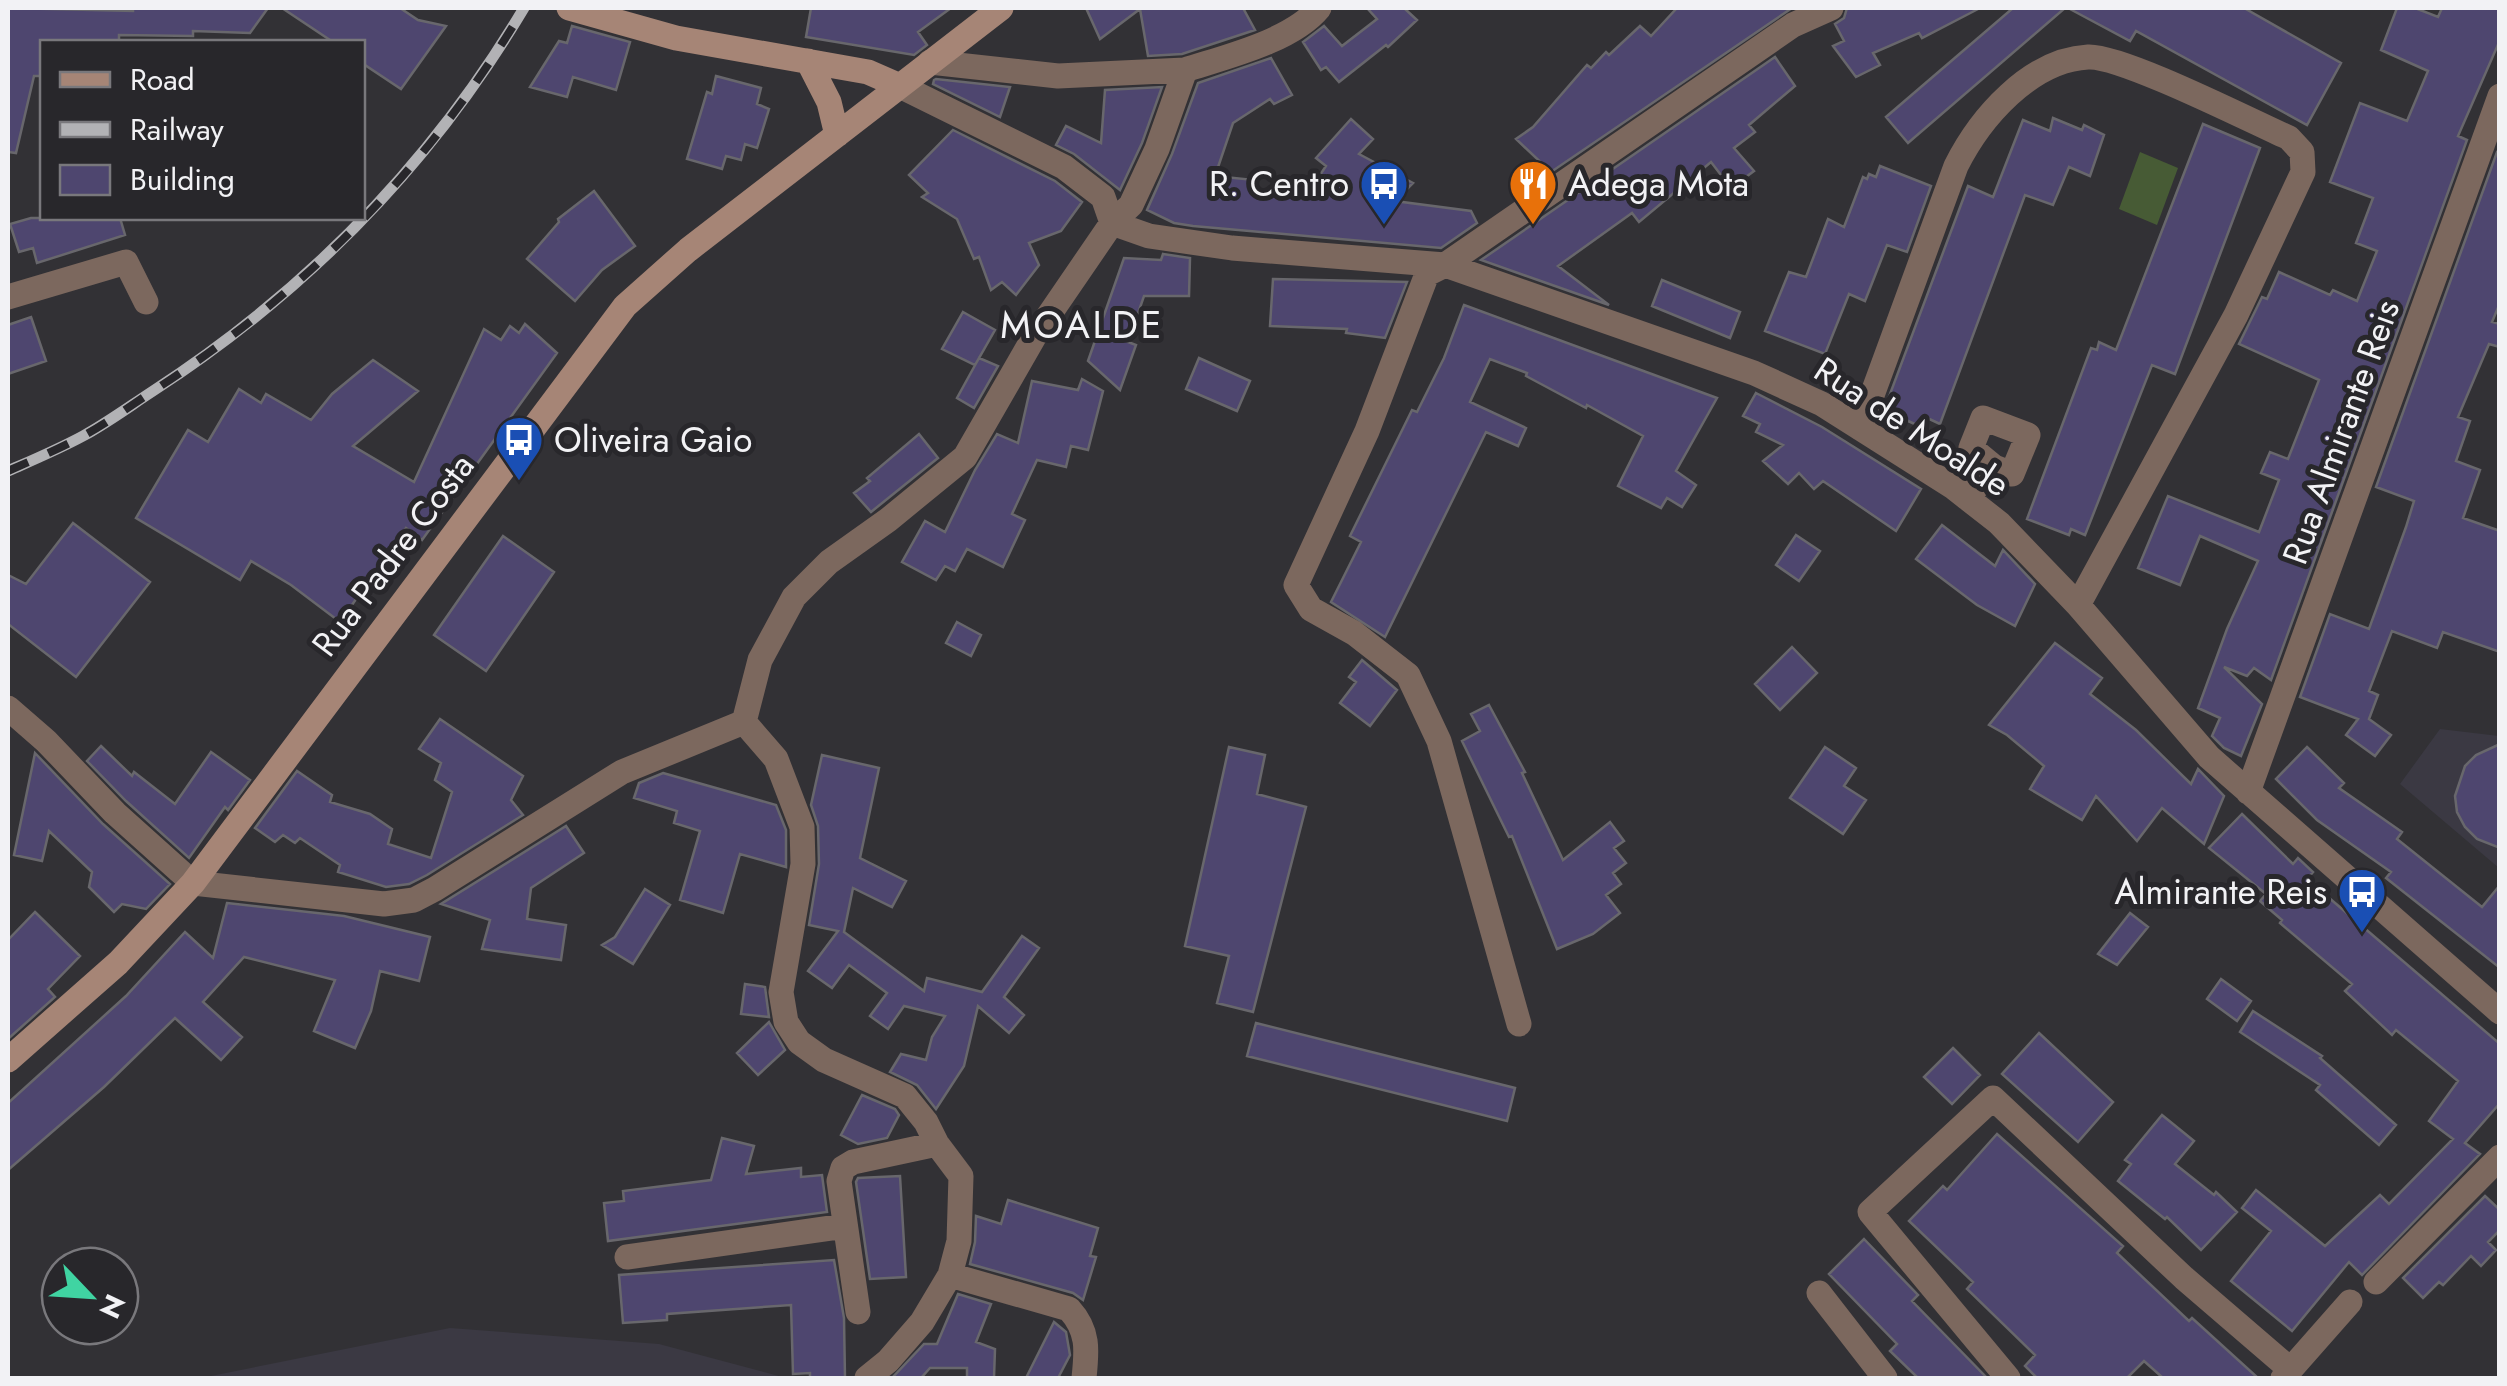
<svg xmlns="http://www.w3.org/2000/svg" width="2507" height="1386" viewBox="0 0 2507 1386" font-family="Jost,sans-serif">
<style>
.built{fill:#3b3943}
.green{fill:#475b35}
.building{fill:#4e466f;stroke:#68676c;stroke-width:2.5}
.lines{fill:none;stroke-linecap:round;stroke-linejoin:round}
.street{stroke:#7c685e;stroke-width:25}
.secondary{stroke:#a68576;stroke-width:25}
.rail-casing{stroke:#b2b2b5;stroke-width:11}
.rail{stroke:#28272b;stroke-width:8;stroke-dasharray:22;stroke-linecap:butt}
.labels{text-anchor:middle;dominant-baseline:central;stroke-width:10;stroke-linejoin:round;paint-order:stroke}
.poi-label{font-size:35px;fill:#f2f2f5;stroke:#28272b;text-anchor:end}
.street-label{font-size:35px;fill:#f2f2f5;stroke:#28272b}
.neighbourhood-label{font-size:38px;letter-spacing:2.5px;fill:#f2f2f5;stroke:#28272b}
</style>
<rect width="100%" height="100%" fill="#323135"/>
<!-- built -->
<path class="built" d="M2440,729L2499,736V868L2400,784Z
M450,1328L659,1344L786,1378H201Z"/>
<!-- green -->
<path class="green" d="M2140,152L2178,168L2157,225L2119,209Z"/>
<!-- building -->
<path class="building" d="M8,8L133,11V8H268L250,33L193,31V36L119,35V42H42V76H34L16,153L8,152Z
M282,8H400L418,20L446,26L401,89L362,63V42H333Z
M811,8H951L918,32L927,45L914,55L806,37Z
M1086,8H1243L1255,30L1182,54L1148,56L1140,9L1100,39Z
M1367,8H1404L1417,20L1388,47L1386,45L1339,82L1326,67L1321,70L1303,42L1324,26L1342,46L1377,19Z
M1677,8H1792L1551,172L1516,139L1533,127L1587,65L1591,68L1606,52L1609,55L1640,26L1651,36Z
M1847,8H1980L1922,38L1919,33L1873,53L1880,65L1856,77L1833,46L1844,41L1835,24L1844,18Z
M2013,8H2065L1908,143L1886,117Z
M2068,8H2244L2341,63L2307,125L2136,31L2130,41Z
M2397,8H2415L2438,17L2442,8H2500V40L2458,136L2467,140L2271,680L2254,668L2247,676L2224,667L2262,704L2241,756L2224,748L2212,736L2220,718L2198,708L2227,629L2258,561L2200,536L2180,585L2138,568L2168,496L2259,532L2279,480L2261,473L2270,452L2288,459L2319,380L2239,344L2262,297L2267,299L2279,272L2330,295L2333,290L2357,301L2377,251L2356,243L2373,198L2330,182L2360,103L2407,121L2428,71L2381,50Z
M572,26L630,42L616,90L573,77L567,97L530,87L559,41L567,43Z
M1775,57L1795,86L1749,125L1755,132L1734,148L1754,171L1731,188L1711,162L1639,222L1632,213L1558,266L1609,305L1481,260Z
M1271,58L1292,95L1274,104L1270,99L1233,123L1215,176L1254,180L1252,189L1304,199L1326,166L1316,158L1351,119L1373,139L1359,154L1413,183L1395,201L1471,211L1477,223L1441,248L1193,226L1174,223L1147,210L1172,154L1198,83Z
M716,76L761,88L757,104L769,109L757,148L745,144L741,160L726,156L722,169L687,159L707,92L712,94Z
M934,80L936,79L1010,87L1000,117L933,84Z
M1162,87L1142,143L1120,190L1074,154L1056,145L1066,126L1101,143L1105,90Z
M2053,118L2082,130L2084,125L2104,135L2090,176L2069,167L2053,205L2025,195L1940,424L1923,416L1919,426L1884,410L1968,186L1993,197L2023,120L2050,131Z
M2203,124L2260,148L2175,374L2152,365L2085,535L2071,529L2069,535L2027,519L2091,348L2097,350L2099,342L2116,350Z
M953,130L1055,181L1082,202L1061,231L1029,243L1039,265L1016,295L1002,282L991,290L979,257L974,259L957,219L922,197L928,193L909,175Z
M2497,152L2500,153V303L2492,322L2500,324V347L2489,344L2458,417L2470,421L2456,461L2480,470L2463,518L2500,531V652L2443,632L2437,648L2392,631L2369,691L2378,695L2369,719L2391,735L2375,756L2346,735L2358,719L2300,697L2330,614L2369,629L2406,527L2414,501L2376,487Z
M1880,166L1931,186L1907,252L1887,245L1865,301L1849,294L1825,354L1765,331L1789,272L1806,277L1828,219L1844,227L1863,177L1867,179L1869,174L1876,177Z
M594,191L635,246L602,270L575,301L527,259L559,222L558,219Z
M31,218H120L125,235L37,263L33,248L19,252L10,224Z
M1163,254L1190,258L1189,296H1144L1128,342L1136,345L1120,390L1088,361L1124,258L1161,260Z
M1273,279L1407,282L1385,338L1346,333L1347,329L1270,326Z
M1662,280L1740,312L1730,338L1652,306Z
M1464,305L1717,398L1676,471L1696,485L1682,507L1667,498L1661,508L1618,486L1643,436L1587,405L1586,408L1526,376L1527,373L1490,359L1470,402L1526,428L1518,446L1486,432L1385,637L1331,602L1361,542L1350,536L1412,410L1417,412L1444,358Z
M963,312L995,330L975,365L942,349Z
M31,317L46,361L8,374V325Z
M525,324L557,353L422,540L406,528L340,622L291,585L251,561L240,580L136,518L188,430L208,442L239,389L261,403L266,394L311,420L332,394L373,360L418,391L353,446L414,482L484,329L501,340L510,326L519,333Z
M979,358L998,366L974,408L957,398Z
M1199,358L1250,381L1237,411L1186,389Z
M1082,379L1103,391L1088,450L1071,446L1066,467L1037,460L1012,514L1025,520L1003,567L967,549L955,571L945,566L936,580L902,562L925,521L945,532L975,470L997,434L1018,443L1032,381L1078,390Z
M1756,393L1822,427L1921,489L1896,531L1823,481L1814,489L1799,473L1788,484L1763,461L1783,445L1756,432L1760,424L1743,416Z
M919,434L938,458L871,512L854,493L870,481L867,478Z
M73,523L150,582L76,677L8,624V575L26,584Z
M1942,525L1995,566L2003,550L2035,584L2015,626L1977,605L1916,559Z
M1796,535L1820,551L1799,581L1776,565Z
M503,536L554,572L486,671L434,635Z
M957,622L981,635L971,656L946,643Z
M2055,643L2102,678L2090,694L2136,730L2191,784L2198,769L2224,796L2204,844L2162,808L2137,841L2096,796L2082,820L2030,789L2044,766L2007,735L1989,725Z
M1792,647L1817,673L1780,710L1755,684Z
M1362,660L1397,690L1370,726L1340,703L1356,682L1349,677Z
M1489,705L1525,772L1522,773L1563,860L1610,822L1624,841L1614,848L1626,863L1613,873L1621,884L1606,895L1620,913L1593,934L1557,949L1512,836L1509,837L1462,741L1480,731L1471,714Z
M440,719L523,776L511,800L523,815L427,875L409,884L386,887L338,872L340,865L300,838L295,843L283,835L275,842L255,828L297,771L332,795L330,802L370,814L392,829L388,844L431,858L452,792L435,780L441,763L419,749Z
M2500,744V848L2477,839L2465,827L2457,812L2455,796L2465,766L2476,755Z
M101,746L132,776L134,772L175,804L211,752L250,780L228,810L225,807L189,858L126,801L87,761Z
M1229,747L1265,755L1257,794L1306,807L1253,1012L1217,1003L1229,956L1185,946Z
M1825,747L1856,768L1844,786L1866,800L1843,834L1790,798Z
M2307,747L2344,783L2339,788L2402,832L2397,839L2482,907L2500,885V968L2386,878L2391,872L2317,820L2276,779Z
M35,753L103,824L170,884L146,909L122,904L114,912L89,887L92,872L49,831L42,861L14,855Z
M822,755L879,768L860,858L906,881L892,907L853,888L844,932L924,991L927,978L982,992L1022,936L1039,948L1004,997L1024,1015L1009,1033L978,1006L964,1066L936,1109L917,1085L890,1072L901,1054L926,1060L932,1037L945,1016L904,1006L888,1029L870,1016L887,993L849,965L832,988L808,971L838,931L809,925L819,864L818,826L811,805Z
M663,773L776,805L786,830V867L740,854L723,913L680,900L700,831L674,823L677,811L634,798L639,783Z
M2242,814L2293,864L2298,858L2313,872L2307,879L2500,1044V1103L2465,1143L2480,1154L2362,1275L2349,1262L2292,1331L2231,1281L2271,1231L2242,1208L2256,1190L2325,1246L2380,1195L2389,1204L2453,1139L2429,1121L2458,1081L2396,1030L2392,1035L2345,991L2352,984L2280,923L2282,920L2260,901L2266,894L2209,848Z
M566,826L584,853L531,888L527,919L566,925L561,960L482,949L490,920L441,904Z
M645,889L670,905L633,964L602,945L615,937Z
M227,903L344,916L430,937L419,981L380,971L371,1011L355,1048L314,1031L335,980L244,957L203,1002L242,1037L221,1060L175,1018L104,1087L8,1170V1103L126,996L185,932L213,958Z
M35,912L80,956L48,989L55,997L8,1039V940Z
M2130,913L2148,927L2117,965L2098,954Z
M2221,979L2251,1001L2237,1021L2207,999Z
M745,984L765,987L769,1017L741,1014Z
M2253,1011L2322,1056L2320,1058L2396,1125L2379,1145L2316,1090L2320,1085L2240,1032Z
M769,1022L785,1050L758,1075L737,1053Z
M1256,1023L1515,1088L1507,1121L1247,1056Z
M2039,1033L2113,1102L2078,1142L2002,1074Z
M1953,1048L1980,1075L1952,1104L1924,1077Z
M862,1095L895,1109L899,1115L887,1138L858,1144L841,1135Z
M2162,1115L2194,1141L2175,1164L2214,1195L2216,1192L2237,1212L2201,1250L2167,1217L2165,1219L2118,1181L2131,1164L2125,1160Z
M1997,1134L2123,1246L2117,1253L2189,1321L2192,1318L2258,1378H2163L2144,1361L2127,1378H2037L2025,1366L2035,1355L1967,1289L1973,1282L1909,1221L1943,1186L1947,1190Z
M722,1138L754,1146L746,1174L801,1168V1177L822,1175L827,1212L608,1241L604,1203L624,1201L623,1191L711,1180Z
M900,1176L906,1277L870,1279L856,1182L858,1178Z
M2485,1196L2500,1210V1230L2488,1242L2496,1250L2481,1266L2471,1256L2443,1285L2439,1282L2423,1298L2403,1278Z
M1008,1200L1098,1228L1090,1256L1096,1257L1083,1300L1073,1293L970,1264L975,1242L976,1216L1001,1224Z
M1864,1239L1918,1295L1912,1301L1987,1378H1918L1890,1351L1897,1344L1829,1274Z
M834,1260L844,1318L845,1378H810V1373L793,1374L791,1305L667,1314V1320L623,1323L619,1275Z
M958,1294L991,1304L976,1342L995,1349L994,1378H967V1368H930L921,1378H892L924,1344H937Z
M1054,1322L1066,1332L1070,1355L1058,1378H1026Z"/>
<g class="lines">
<!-- street -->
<path class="street" d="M930,62L1058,76L1185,70
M900,86L1064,167L1103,197L1112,223
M1112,223L1149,236L1232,248L1445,265L1754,373L1822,404L1953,487L1999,523L2078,605L2209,757L2500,1012
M8,297L126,262L146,302
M1860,428L1956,166C1980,118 2030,60 2088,57C2121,55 2251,121 2289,138L2302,152L2303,172L2236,315L2078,605
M1967,498L1994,467L2012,474L2028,435L1983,418L1971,448L1994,467
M8,708L46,741L115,813L193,883L384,904L414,900L435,889L622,772L744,722
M744,722L760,660L794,597L829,562L888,520L965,457L1034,337L1112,223L1131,205L1157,149L1185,70C1225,57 1292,41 1319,8
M744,722L776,759L802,827L803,864L781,992L786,1022L799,1042L824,1060L905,1096L926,1122L937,1144L961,1176L959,1241L950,1275L922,1322L888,1361L867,1378
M2248,792L2500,96
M1519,1024L1439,741L1408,675L1354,633L1311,609L1296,585L1367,431L1427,274L1445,265L1793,25L1831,8
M627,1257L845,1226
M950,1275L1069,1309C1089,1331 1087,1350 1084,1378
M2376,1282L2500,1157
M1819,1293L1885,1378
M858,1312L839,1181L843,1168L853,1162L937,1144
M2008,1378L1870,1212L1993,1098L2184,1278L2291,1370
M2283,1378L2350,1302"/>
<!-- secondary -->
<path class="secondary" d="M569,8L676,38L868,72L900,86
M808,61L829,102L837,135
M8,1060L118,963L193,883L625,306L688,250L1001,8"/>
<!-- rail casing -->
<g class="rail-casing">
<path id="rail" d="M8,471C33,460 59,449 83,436C107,423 130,406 153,391C307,291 430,166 524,8"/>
</g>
<!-- rail -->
<use href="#rail" class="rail"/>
</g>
<!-- icons -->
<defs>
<g id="bus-pin" transform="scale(2.5)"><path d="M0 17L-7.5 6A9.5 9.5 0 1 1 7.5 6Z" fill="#1a4fb4" stroke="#28272b"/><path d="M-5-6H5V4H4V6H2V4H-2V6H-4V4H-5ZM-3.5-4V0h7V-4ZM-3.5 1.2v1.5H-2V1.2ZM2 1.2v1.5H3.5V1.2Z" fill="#fff"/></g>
<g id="restaurant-pin" transform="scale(2.5)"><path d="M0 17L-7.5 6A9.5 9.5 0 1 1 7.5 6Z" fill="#e8710a" stroke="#28272b"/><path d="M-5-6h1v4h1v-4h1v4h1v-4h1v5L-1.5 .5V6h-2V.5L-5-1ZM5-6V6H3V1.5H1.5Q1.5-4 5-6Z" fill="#fff"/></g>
</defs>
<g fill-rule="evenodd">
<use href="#bus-pin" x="1384" y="184"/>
<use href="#restaurant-pin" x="1533" y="184"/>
<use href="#bus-pin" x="519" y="440"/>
<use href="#bus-pin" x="2362" y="892"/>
</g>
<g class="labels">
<!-- poi labels -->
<g class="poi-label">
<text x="1349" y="184">R. Centro</text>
<text x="1568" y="184" text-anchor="start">Adega Mota</text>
<text x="554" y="440" text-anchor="start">Oliveira Gaio</text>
<text x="2327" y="892">Almirante Reis</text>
</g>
<!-- street labels -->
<g class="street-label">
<text transform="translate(1912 427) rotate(33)">Rua de Moalde</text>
<text transform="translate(2341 432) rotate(-70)">Rua Almirante Reis</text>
<text transform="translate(393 555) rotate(-53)">Rua Padre Costa</text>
</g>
<!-- neighbourhood labels -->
<g class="neighbourhood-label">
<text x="1082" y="324">MOALDE</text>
</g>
</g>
<!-- border -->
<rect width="2507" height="1386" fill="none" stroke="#f2f2f5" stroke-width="20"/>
<!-- legend -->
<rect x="40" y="40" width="325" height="180" fill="#28272b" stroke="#79787c" stroke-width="2.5"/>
<rect x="60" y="72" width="50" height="15" fill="#a68576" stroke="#79787c" stroke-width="2.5"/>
<text x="130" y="90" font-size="30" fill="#f2f2f5">Road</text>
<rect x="60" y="122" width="50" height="15" fill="#b2b2b5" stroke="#79787c" stroke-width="2.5"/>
<text x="130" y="140" font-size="30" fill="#f2f2f5">Railway</text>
<rect x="60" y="165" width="50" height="30" fill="#4e466f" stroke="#79787c" stroke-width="2.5"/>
<text x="130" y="190" font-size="30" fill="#f2f2f5">Building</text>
<!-- north arrow -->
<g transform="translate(90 1296) rotate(115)"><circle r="48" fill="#28272b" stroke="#79787c" stroke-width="2.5"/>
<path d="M0-8L18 38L0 25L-18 38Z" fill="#40d4a2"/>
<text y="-15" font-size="28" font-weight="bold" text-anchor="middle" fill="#f2f2f5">N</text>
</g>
</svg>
